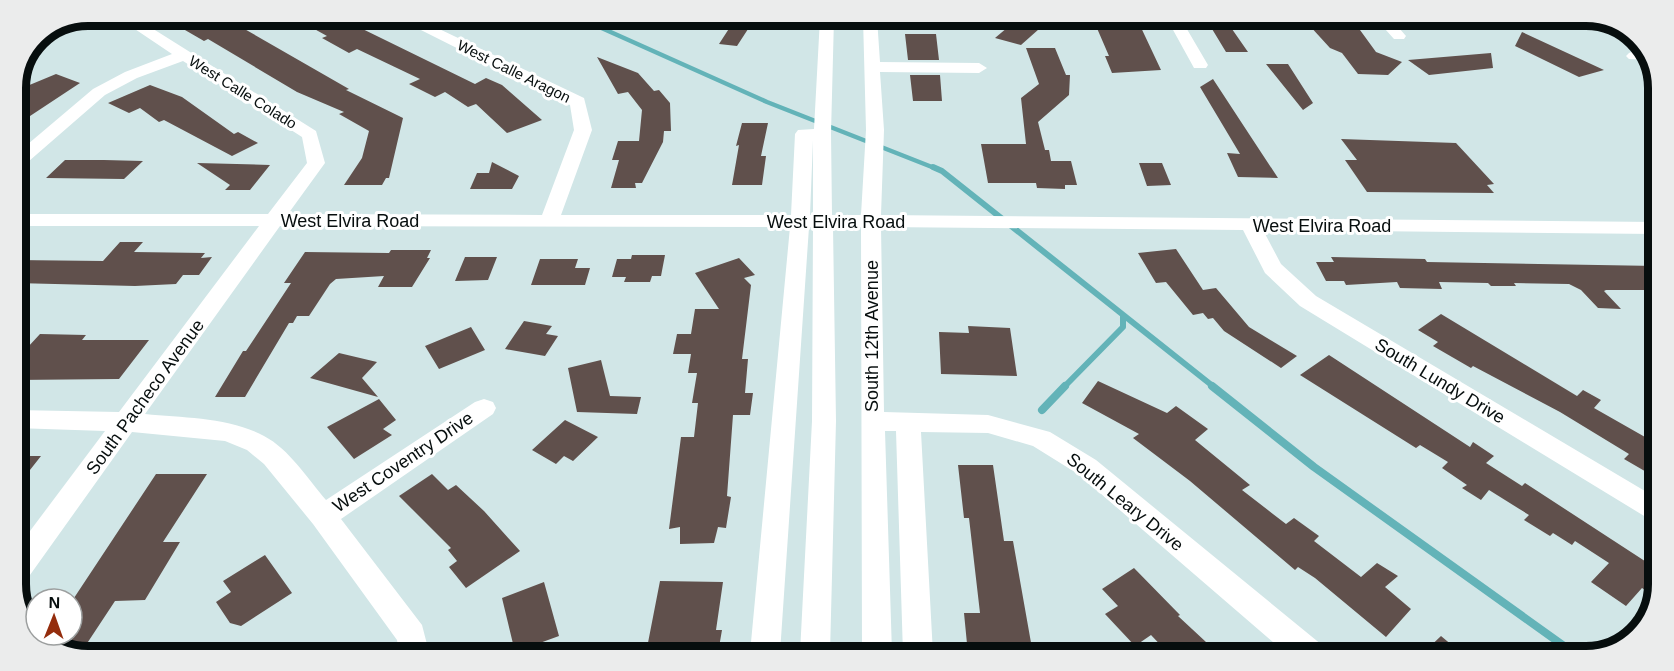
<svg xmlns="http://www.w3.org/2000/svg" width="1674" height="671" viewBox="0 0 1674 671" font-family="Helvetica,sans-serif">
<style>
.lines{fill:none;stroke-linecap:round;stroke-linejoin:round}
.stream-far2{stroke:#63b3b8;stroke-width:4.5}
.stream-far1{stroke:#63b3b8;stroke-width:6}
.stream{stroke:#63b3b8;stroke-width:8}
.building{fill:#60504c}
.minor{fill:#fff;fill-rule:evenodd}
.labels{text-anchor:middle;dominant-baseline:central;stroke-width:6;stroke-linejoin:round;paint-order:stroke}
.far-street-label{font-size:15px;fill:#070e0e;stroke:#fff}
.street-label{font-size:18px;fill:#070e0e;stroke:#fff}
.rim{fill:none;stroke:#070e0e;stroke-width:8}
</style>
<rect width="100%" height="100%" fill="#d1e6e7"/>
<g class="lines">
<!-- stream-far2 -->
<path class="stream-far2" d="M577,17L767,102L937,169"/>
<!-- stream-far1 -->
<path class="stream-far1" d="M933,167L942,171L1214,387
M1064,387L1123,327V315"/>
<!-- stream -->
<path class="stream" d="M1212,386L1314,467L1578,656
M1042,410L1065,386"/>
</g>
<!-- building -->
<path class="building" d="M159,15L267,16L241,27L349,89L346,90L403,118L389,178H386L382,185H344L362,158L369,131L339,114L344,112L297,92L208,39L204,41Z
M291,16H336L475,84L486,78L502,85L542,120L507,133L476,104L468,107L445,92L435,97L409,84L420,79L357,49L349,53L322,38L327,36Z
M1093,19H1137L1161,70L1112,73L1105,56H1109Z
M1206,19H1225L1248,52H1226Z
M1315,19H1352L1376,52L1402,62L1388,75L1358,74L1342,53L1330,48L1309,25H1319Z
M1014,22L1039,29L1021,45L995,38Z
M732,24L750,26L737,46L719,44Z
M1522,32L1604,70L1579,77L1515,46Z
M905,34H936L939,60H908Z
M1026,48H1055L1066,75H1070L1069,95L1038,122L1045,150H1049L1051,161H1071L1077,185H1065V189L1037,188L1036,183H988L981,144H1026L1021,98L1039,84Z
M1491,53L1493,68L1429,75L1408,60Z
M597,57L638,73L654,91L659,90L670,103L671,131H664L663,142L642,183H635L636,188H611L619,160H612L618,141H639L642,110L628,92L618,94Z
M1266,64H1288L1313,103L1303,110Z
M56,74L80,83L27,118H15V91Z
M910,75H940L942,101H913Z
M1213,79L1249,134L1278,178L1238,177L1227,153L1240,154L1200,87Z
M150,85L182,97L234,134L238,132L258,143L232,156L164,120L159,122L140,108L129,113L108,103Z
M742,123H768L761,156H766L762,185H732L739,145L736,146Z
M1341,139L1456,143L1494,184L1487,185L1494,193L1367,192L1345,160H1357Z
M65,160H104L143,161L124,179L46,178Z
M492,162L519,176L512,189H470L477,173H489Z
M197,163L270,165L250,190H225L230,185Z
M1139,163H1162L1171,185L1147,186Z
M120,242H143L134,252L205,253L201,258L212,257L199,275H183L176,284L135,286L15,283V260L103,261Z
M1176,249L1203,290L1216,288L1249,327L1297,356L1281,368L1224,331L1213,318L1208,319L1203,313L1193,315L1166,282L1156,283L1138,253Z
M391,250H431L427,258H430L412,287H378L384,276L336,279L330,284L309,316H297L293,323H289L245,397H215L243,351H246L291,283H284L305,252L389,253Z
M632,255H665L661,276H652L650,282H624L626,277H612L617,259H631Z
M465,257H497L488,280L455,281Z
M1331,257L1425,259L1427,262L1657,266V290H1606L1604,291L1621,309L1598,308L1581,290L1569,284L1514,283L1516,286H1491L1488,283L1439,282L1442,289L1400,288L1397,282L1346,285L1344,281H1326L1316,262H1334Z
M739,258L755,275L744,278L751,285L742,359H748L745,393H753L750,415H733L727,496L731,497L726,528L718,527L714,543L680,544V527L669,529L681,437H694L698,403H692L697,373H688L691,354H673L677,334H691L695,309H719L695,273Z
M540,259H578L575,268H590L585,285H531Z
M1441,314L1577,396L1583,390L1601,400L1594,408L1645,437L1655,427V477L1624,459L1629,454L1560,412L1473,366L1471,368L1433,346L1438,342L1418,330Z
M524,321L552,326L546,334L558,336L545,356L505,349Z
M968,326L1010,328L1017,376L941,374L939,332L969,333Z
M471,327L485,350L439,369L425,346Z
M40,334L86,335L82,340H149L119,379L15,380V361Z
M339,353L377,362L362,378L378,397L310,378Z
M1329,355L1470,447L1473,442L1494,456L1486,463L1522,486L1525,483L1654,567V596L1642,588L1626,606L1591,582L1609,563L1575,541L1572,545L1553,533L1550,536L1524,520L1529,515L1489,490L1481,500L1462,488L1467,485L1442,468L1448,462L1420,445L1416,448L1300,375Z
M601,360L610,396L641,397L637,414L577,412L568,368Z
M1098,381L1167,413L1176,406L1208,429L1195,440L1250,485L1242,490L1286,524L1294,518L1319,536L1314,541L1361,577L1377,563L1398,576L1385,587L1411,609L1386,637L1315,578L1298,567L1295,570L1190,481L1133,438L1139,434L1082,403Z
M379,399L396,420L383,429L392,435L354,459L327,427Z
M565,420L598,437L573,461L564,456L556,464L532,450Z
M15,456H41L15,489Z
M958,465H993L1004,541H1013L1033,654H968L964,613H980L969,518H964Z
M156,474H207L163,542H180L145,600L115,601L82,651H72V601Z
M432,474L448,490L456,485L484,511L520,551L466,588L449,567L457,561L448,550L451,548L399,496Z
M265,555L292,593L241,626L230,623L216,602L231,592L223,581Z
M1134,568L1180,615L1178,616L1220,655H1170L1151,635L1135,646L1105,614L1118,606L1102,589Z
M660,581L723,582L716,630H722L718,653H646Z
M544,582L559,636L515,652L502,598Z
M1441,636L1465,656L1421,655Z"/>
<g class="lines">
<!-- minor -->
<path class="minor" d="M114,15H131L316,131L325,163L288,214L542,215L574,130L570,105L393,16H412L584,98L592,130L561,215H791L795,134L798,130L814,129L820,18H834L831,133L832,215H861L866,130L863,18H877L880,62L979,63L987,68L979,73L880,72L884,130L881,215L1657,222V234L1263,230L1281,264L1316,296L1655,497L1654,522L1300,306L1265,273L1243,230L881,227L884,412L988,415L1050,432L1096,460L1322,645L1326,655H1288L1078,474L1033,446L988,433L921,432L933,654H903L896,431H885L892,653H862L861,227H833L836,421L830,653H800L812,421L813,227H809L780,653H750L790,227L280,226L145,414C184,418 229,417 264,436C289,449 308,479 326,500L475,402L484,399L493,402L496,408L493,414L341,519L422,625L429,652H399L397,640L313,524L264,464L247,450L225,441L132,432L25,582L15,585V551L105,431L15,428V410L119,412L259,226H15V214H268L307,163L302,137L183,61L137,78L105,95L21,168L15,169V155L93,89L125,72L172,54ZM813,140V215H810Z
M1167,19H1181L1208,65L1206,68H1194Z
M1377,20H1392L1406,36L1404,39H1394Z
M1634,51H1647L1650,60L1629,59L1626,56L1629,53Z"/>
</g>
<g class="labels">
<!-- far-street labels -->
<g class="far-street-label">
<text transform="translate(514 71) rotate(26)">West Calle Aragon</text>
<text transform="translate(243 92) rotate(32)">West Calle Colado</text>
</g>
<!-- street labels -->
<g class="street-label">
<text x="350" y="221">West Elvira Road</text>
<text x="836" y="222">West Elvira Road</text>
<text x="1322" y="226">West Elvira Road</text>
<text transform="translate(872 336) rotate(-90)">South 12th Avenue</text>
<text transform="translate(1440 381) rotate(31)">South Lundy Drive</text>
<text transform="translate(145 397) rotate(-54)">South Pacheco Avenue</text>
<text transform="translate(403 462) rotate(-34)">West Coventry Drive</text>
<text transform="translate(1125 502) rotate(39)">South Leary Drive</text>
</g>
</g>
<!-- crop -->
<path d="M0 0H1674V671H0ZM88 26H1586A62 62 0 0 1 1648 88V584A62 62 0 0 1 1586 646H88A62 62 0 0 1 26 584V88A62 62 0 0 1 88 26Z" fill="#ebecec" fill-rule="evenodd"/>
<path class="rim" d="M88 26H1586A62 62 0 0 1 1648 88V584A62 62 0 0 1 1586 646H88A62 62 0 0 1 26 584V88A62 62 0 0 1 88 26Z"/>
<!-- north arrow -->
<g transform="translate(54 617) rotate(1)"><circle r="28" fill="#ffffff" stroke="#9c9f9f" stroke-width="1.5"/>
<path d="M0-4.5L10 22L0 15L-10 22Z" fill="#942d0d"/>
<text y="-9" font-size="16" font-weight="bold" text-anchor="middle" fill="#070e0e">N</text>
</g>
</svg>
